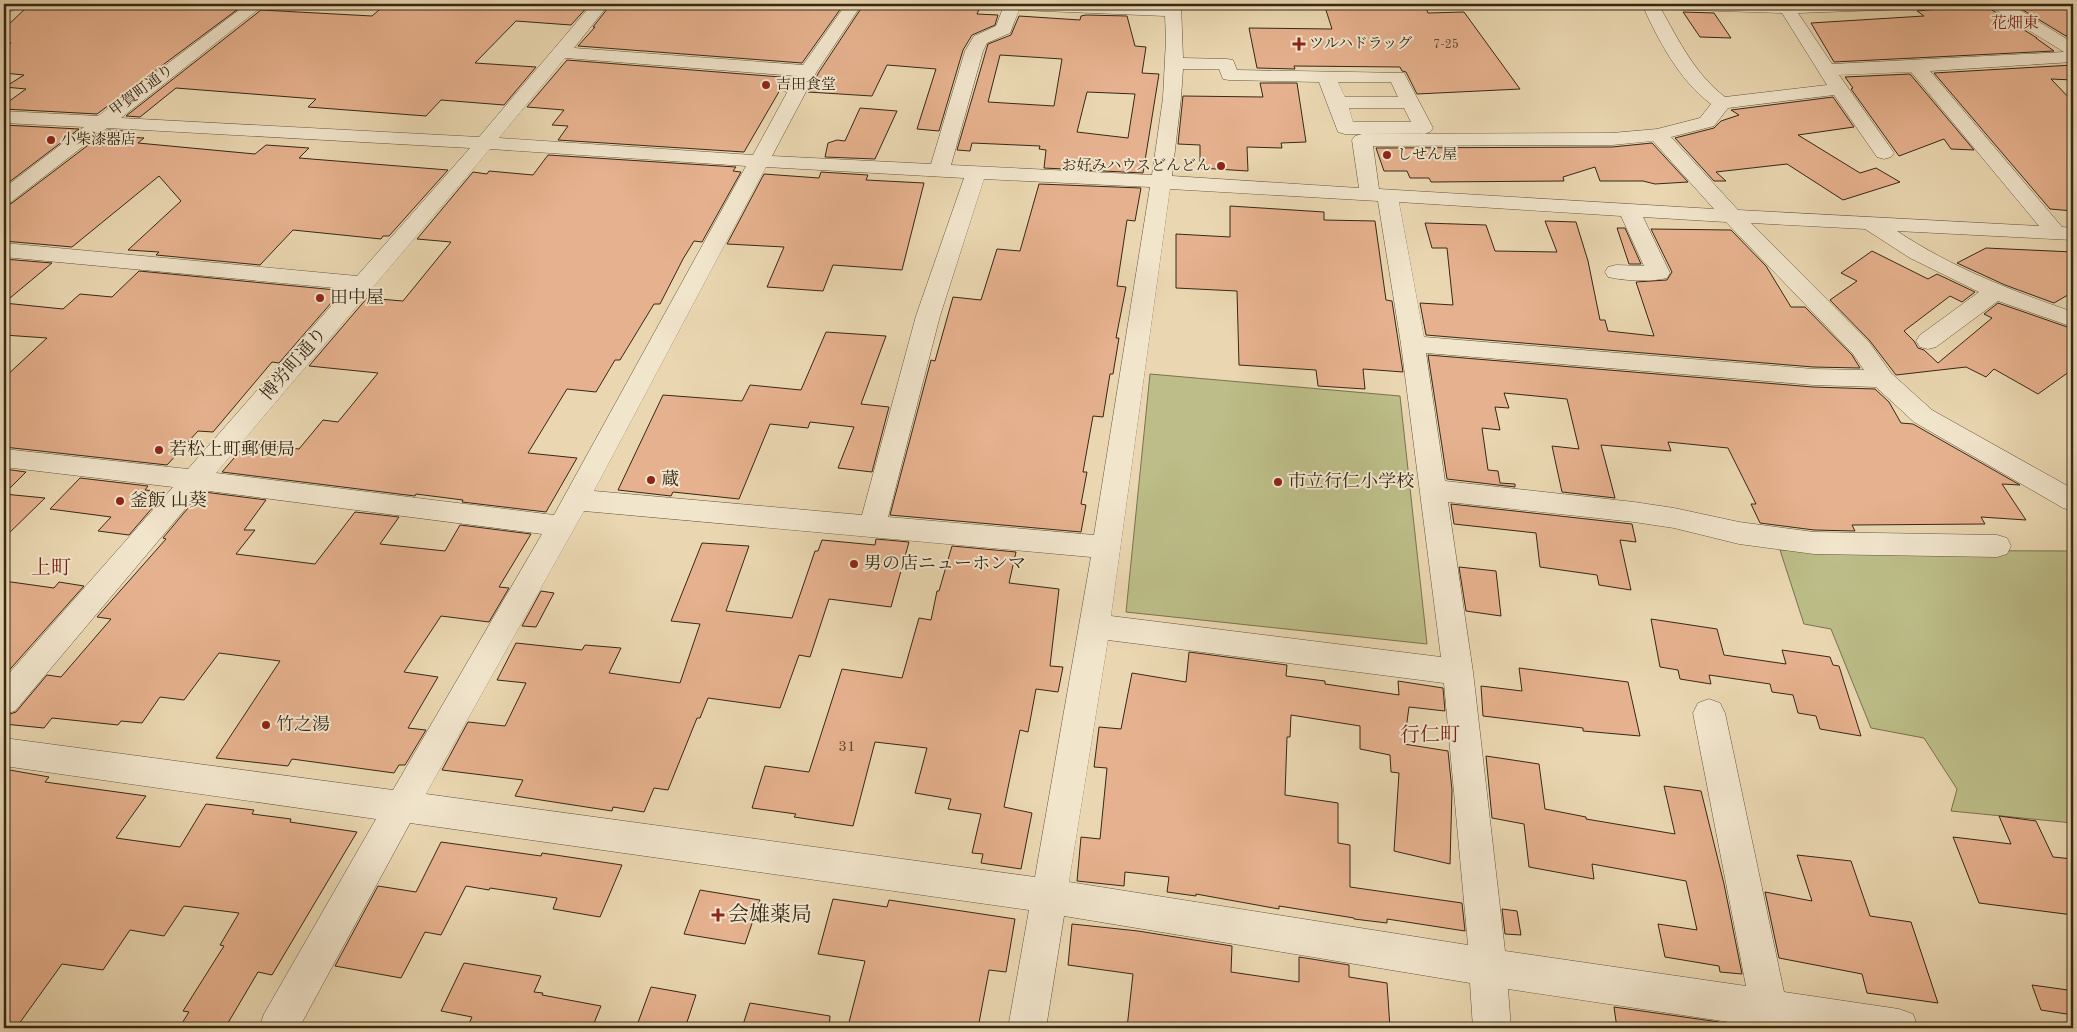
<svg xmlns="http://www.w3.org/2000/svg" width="2077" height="1032" viewBox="0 0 2077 1032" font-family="'Old Standard TT','Noto Serif JP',serif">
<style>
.green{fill:#bcbd88;stroke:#79724f}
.building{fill:#e6b18e;stroke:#362816;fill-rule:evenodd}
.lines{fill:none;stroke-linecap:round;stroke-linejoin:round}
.minor-casing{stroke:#63543d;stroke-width:1}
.minor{fill:#f1e5cc;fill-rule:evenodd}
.poi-dot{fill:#8f2418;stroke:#f1e5cc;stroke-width:2}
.labels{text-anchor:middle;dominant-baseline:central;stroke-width:4;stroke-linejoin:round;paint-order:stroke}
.far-number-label{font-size:12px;fill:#624a34}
.far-poi-label{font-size:15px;fill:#362816;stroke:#f1e5cc;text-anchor:start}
.far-street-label{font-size:15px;fill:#362816;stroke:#f1e5cc}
.number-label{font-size:15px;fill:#624a34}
.far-quarter-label{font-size:16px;fill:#7a1f14;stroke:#f1e5cc}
.poi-label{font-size:18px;fill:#362816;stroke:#f1e5cc;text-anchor:start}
.street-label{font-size:18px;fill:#362816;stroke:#f1e5cc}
.quarter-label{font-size:20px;fill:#7a1f14;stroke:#f1e5cc}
.near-poi-label{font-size:21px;fill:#362816;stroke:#f1e5cc;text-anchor:start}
</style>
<rect width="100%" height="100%" fill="#ead7b1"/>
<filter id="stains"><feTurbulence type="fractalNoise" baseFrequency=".004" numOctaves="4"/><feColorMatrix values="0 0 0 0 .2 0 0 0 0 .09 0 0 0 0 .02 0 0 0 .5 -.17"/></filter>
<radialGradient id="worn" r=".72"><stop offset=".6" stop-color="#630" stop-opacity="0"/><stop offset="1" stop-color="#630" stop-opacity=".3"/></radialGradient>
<!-- green -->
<path class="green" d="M1150,374L1400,396L1427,644L1126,612Z
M1780,550L2073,551V823L1951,811L1957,789L1924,738L1871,728L1831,629L1804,624Z"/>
<!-- building -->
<path class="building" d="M30,4H58L108,8L115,4H220L214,8L238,9L97,114L4,109V105L26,89L5,87L24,75L4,73V48L11,43L4,42V29Z
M386,4H590L571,25L516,21L475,63L536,67L504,105L441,100L426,116L308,107L316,99L176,88L140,117L126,116L261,10L372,16Z
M611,4H844L802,63L578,46L595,27H593Z
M864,4L980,7L977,14L998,15L995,25L972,35L963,50L939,131L917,129L936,69L887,65L872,96L808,92L819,72Z
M1989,4L1992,10L2037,38H2036L2054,51L1834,62L1811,23L1924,16L1917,11Z
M2013,4H2065L2073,8V36H2066Z
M1401,6H1425L1428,13L1464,12L1520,89L1417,94L1406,72L1402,71L1400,67L1294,66L1295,69L1257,68L1249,28L1332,29L1325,7Z
M1683,12L1714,13L1731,38L1700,37Z
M1086,15L1127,16L1135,46L1146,47L1142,73L1159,74L1143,173L1044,168L1046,150L1039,149L1040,146L972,143L970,151L957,150L988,44L1011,35L1019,16L1080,20L1081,16ZM1000,55L1062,59L1054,106L988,102ZM1087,92L1135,94L1128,138L1077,132Z
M567,60L793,78L786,91L780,90L744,152L558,140L568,126L552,125L564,110L527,107Z
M2073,65V80L2051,79L2073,102V211L2050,209L1934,73Z
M1910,74L1974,150L1951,149L1944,139L1899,156L1851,89L1853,88L1845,77Z
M1260,83H1297L1306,142L1281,143L1282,148L1247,147L1248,171L1200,168V145L1178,144L1183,96L1263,97Z
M1833,97L1854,127L1798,135L1860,173L1876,168L1900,182L1843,200L1787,164L1716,172L1726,181H1714L1675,138L1714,128L1721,121L1739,115L1731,110Z
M860,108L897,111L875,159L825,157L828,143L837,140L845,141Z
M4,125L79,129L4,186Z
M108,130L123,131L116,136L144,138L138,143L255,154L266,145L309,148L299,158L448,170L389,236H383L381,239L293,230L260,265L156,255L159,252L128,250L181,201L159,176L72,247L4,241V206L12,203Z
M1652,143L1688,182L1655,184L1643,181H1600L1595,167L1563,177L1564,181L1431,182L1429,178H1410L1407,171H1384L1376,148L1612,147Z
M548,155L736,167L733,171L741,172L702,242L694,241L683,259L660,304H654L620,360H615L596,392L567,389L528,453L577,458L546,512L462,502L463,500L416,494L415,496L222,472L247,443L299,449L323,420L338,422L378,373L309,366L367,298L403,301L451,242L417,239L473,172L487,174L489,171L533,175Z
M821,172L868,175L866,180L924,183L902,270L833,265L823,291L767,287L784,247L727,244L764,174L819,178Z
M1039,184L1141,188L1135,221L1127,220L1117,286L1126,287L1116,338H1119L1113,374H1110L1103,417L1093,416L1083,472H1087L1081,504L1086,505L1081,532L890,515L931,360L935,361L953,297L981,300L997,249L1020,251Z
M1230,206L1324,212V220L1375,221L1386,300L1392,301L1403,372L1363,369L1365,389L1318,386L1316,370L1239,365L1237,291L1176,288V234L1230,237Z
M1545,221L1576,222L1588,261L1600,320H1605L1608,331L1654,336L1636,282L1667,280L1672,272L1651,229L1731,230L1766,266L1791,307H1805L1852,355L1860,368L1813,367L1426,335L1420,303L1453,305L1447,248H1432L1425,223L1486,225L1495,251L1557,252Z
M1617,228H1625L1641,264H1629Z
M1986,248L2073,252V292L2054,303L2005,285L1957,263Z
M1872,251L1928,279L1937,274L1975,292L1962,302L1950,296L1904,331L1914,341L1918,348L1924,350L1938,363L1992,318L1984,314L1998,303L2073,329V369L2038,394L1994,369L1986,377L1966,367L1896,375L1870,341L1830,300L1857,281L1841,273Z
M4,259L52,263L4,303L63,309L80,294L112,297L139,271L336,290L332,294L338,295L279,363L272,362L213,432L198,431L167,465L4,447V378L47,338L4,335Z
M826,332L886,336L861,404L889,407L872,472L838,468L854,427L810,422L808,428L770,424L739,499L673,492L671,496L618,490L663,395L742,401L750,385L801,390Z
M1428,355L1813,387L1875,389L1889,402L1901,423L1913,424L2020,485L2002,484L2026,520L1981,517L1985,524L1852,525L1855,531L1814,530L1760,523L1751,504H1756L1728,448L1668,442L1671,451L1601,445L1615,498L1562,492L1552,446L1579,449L1567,399L1504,393L1509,408L1495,407L1500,430L1482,428L1488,470L1498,471L1500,483L1515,484V487L1447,479Z
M4,469L26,472L4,494L45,498L4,538Z
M80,478L148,486L145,490L166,492L129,535L98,531L111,517L50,509Z
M204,492L266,500L244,530H255L236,554L315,564L355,512L399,517L380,544L445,551L460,525L531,534L499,587L509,588L489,622L441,616L404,672L438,677L408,728L426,730L405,765H399L394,773L292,759L288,766L216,758L280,661L219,653L184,700L160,697L142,723L121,721L118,725L52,718L44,728L4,724V716L16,712L47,675L61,677L111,619L97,617L166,539L163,538L198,496Z
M1451,504L1632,524L1636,542L1620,540L1631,590L1599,585L1597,575L1540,567L1536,533L1454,524Z
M876,539L909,542L891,607L829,599L810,657L799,655L780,708L708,698L700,718H697L668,790L654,788L644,812L613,807L612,811L515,796L523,780L442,770L468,722L505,726L526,683L497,680L516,643L582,650L585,645L621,648L609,673L680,683L700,624L671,621L702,543L749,546L726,611L792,618L815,551H818L822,540L875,545Z
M952,546L1016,552L1009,583L1059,589L1050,666L1063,667L1058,692L1036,689L1028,732L1020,730L1004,807L1032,813L1021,869L981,863L983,854L972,853L981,814L948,809L951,799L915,793L927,748L875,742L853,826L794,817L796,814L752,808L765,766L809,772L842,669L902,678L919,618L931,620L937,591H939Z
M1459,567L1496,571L1501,616L1466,611Z
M4,581L54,588L59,582L84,586L4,676Z
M541,591L554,593L536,627L522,626Z
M1651,619L1717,629L1724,655L1786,664L1782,650L1830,657L1833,665L1839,666L1861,736L1820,729L1816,716L1798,713L1793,695L1772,692L1770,684L1709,675L1711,684L1680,679L1678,670L1660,667Z
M1189,652L1287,665L1286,676L1325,681V684L1399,695L1398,681L1443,688L1445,711L1409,707L1404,744L1448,751L1452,790L1450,864L1394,851L1399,773L1391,772L1390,755L1360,749V726L1291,715L1290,737H1287L1285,795L1338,803V843L1350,845V887L1462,903L1465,931L1387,919V923L1354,919V918L1279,906V909L1196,894V896L1167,892L1169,877L1125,872L1124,886L1077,881L1081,837L1100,839L1107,768L1094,767L1099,727L1121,729L1132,673L1186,682Z
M1519,668L1628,682L1640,736L1583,731V728L1483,716L1481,686L1522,691Z
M1486,756L1539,764L1545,809L1586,817V819L1675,834L1664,786L1701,791L1724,884L1742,974L1720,972L1719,966L1665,957L1658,924L1697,930L1686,881L1592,864L1594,879L1529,867L1524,824L1492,818Z
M4,769L49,777L45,782L146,796L116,838L180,847L206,804L254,810L252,814L291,819L290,822L357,832L272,975L258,972L225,1028H179L189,1012L183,1011L224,946L220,945L239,913L184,906L164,936L130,930L103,970L62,964L16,1028H4Z
M1999,816L2036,821L2053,857L2073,859V915L1979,903L1953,837L2011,844Z
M441,842L541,856L542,853L622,865L600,917L553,909L557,898L490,888L489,890L466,886L441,935L425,932L401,978L335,966L378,886L416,892Z
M1797,855L1851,861L1870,916L1911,922L1938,1003L1867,993L1862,974L1779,958L1765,892L1812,901Z
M700,890L760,900L745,944L684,934Z
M833,899L887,907L889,900L1015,919L1006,972L989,970L978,1028H862L848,1026L865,961L818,954Z
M1502,909L1517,911L1521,935L1505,934Z
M1072,924L1138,931L1232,946L1231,972L1299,982V957L1349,965V977L1387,983L1390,1028H1127L1133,974L1068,965Z
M464,963L541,976L534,992L543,993L542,995L601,1006L592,1028H467L472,1017L441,1011Z
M2032,985L2068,990L2073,1002V1015L2041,1010Z
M651,987L696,995L685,1028H636Z
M750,1003L830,1016L829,1028H742Z
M1614,1007L1719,1022L1718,1028H1617Z"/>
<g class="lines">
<!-- minor casing -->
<g class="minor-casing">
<path id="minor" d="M4,4H21L19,8L4,14Z
M247,4H265L121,118L479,137L592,4H609L574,48L803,65L846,4H862L817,71L772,156L931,164L965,51L974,36L996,26L1003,8L998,4L1165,6V4H1181L1183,58L1227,59L1233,60L1237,70L1404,73L1433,128L1430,132L1423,134H1345L1338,132L1319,82L1229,80L1223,79L1219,69H1183L1181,98L1172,176L1359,188L1352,140L1355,136L1362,134L1612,133L1657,129L1700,118L1711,104C1679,80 1658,40 1642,4H1916L1914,8L1908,9L1798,13L1832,64L2064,52L1993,8L1991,4H2010L2073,43V62L1930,71L2062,227L2073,228V240L1897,231C1951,267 2012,291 2073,312V327L1998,301L1936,347L1928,349L1920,347L1916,341L1920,335L1979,292L1910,258L1865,229L1751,223L1869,342L1891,373L1932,410L2073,489V511L2063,508L1914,422L1876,387L1813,385L1426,353L1445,481L1634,502L1674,508L1739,522L1814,532L1997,535L2007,538L2011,546L2007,554L1997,557L1814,554L1739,544L1674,528L1634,522L1448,502L1473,672L1505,951L1746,986L1693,713L1698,703L1709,699L1720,703L1725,713L1784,992L1899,1009L1913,1014L1918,1028H1769L1508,989L1511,1028H1473L1470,983L1064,916L1046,1028H1008L1029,910L410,823L299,1028H259L264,1014L376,819L4,766V738L393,790L542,534L201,490L15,711L4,714V679L173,487L4,467V449L188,469L346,289L4,257V243L357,276L470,148L107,128L11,202L4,204V188L84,127L4,123V111L98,116ZM1661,9L1782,13L1827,85L1725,97C1695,74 1679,41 1661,9ZM1019,10L1165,16L1166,39L1163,98L1152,175L951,165L983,51L987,43L1010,33ZM565,58L796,76L753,155L499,138ZM1911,72L2039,226L1738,210L1671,137L1714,126L1728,108L1834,95L1877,157L1884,159L1891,157L1894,153L1839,75ZM1338,82H1391L1398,97H1345ZM1349,108H1404L1411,122H1353ZM1653,141L1714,209L1379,189L1373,146L1612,145ZM490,149L746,166L554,515L216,473ZM766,167L964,178L916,316L862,515L594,491ZM984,179L1150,187L1094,535L888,517L940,316ZM1170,189L1378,201L1401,344L1441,657L1111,616ZM1399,202L1621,216L1644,266L1616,265L1608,267L1605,272L1608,277C1625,281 1650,282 1667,278L1670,273L1643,217L1726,222L1853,354L1864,370L1813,369L1424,337ZM584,511L1091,557L1035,877L426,794ZM1108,640L1444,683L1468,945L1069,882Z"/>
</g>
<!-- minor -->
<use href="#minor" class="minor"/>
</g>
<!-- markers -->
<g class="poi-dot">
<path d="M1296.5 36.5h5v5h5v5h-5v5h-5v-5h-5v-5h5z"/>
<circle cx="766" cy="85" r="5"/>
<circle cx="51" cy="140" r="5"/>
<circle cx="1387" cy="155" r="5"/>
<circle cx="1221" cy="166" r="5"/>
<circle cx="320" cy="298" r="5"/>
<circle cx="159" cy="450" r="5"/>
<circle cx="651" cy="480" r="5"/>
<circle cx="1278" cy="482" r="5"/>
<circle cx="120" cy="501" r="5"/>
<circle cx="854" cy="564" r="5"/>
<circle cx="266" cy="725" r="5"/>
<path d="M715.5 907.5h5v5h5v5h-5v5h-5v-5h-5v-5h5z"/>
</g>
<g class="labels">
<!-- far-number labels -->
<g class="far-number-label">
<text x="1446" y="45">7-25</text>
</g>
<!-- far-poi labels -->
<g class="far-poi-label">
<text x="1309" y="44">ツルハドラッグ</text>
<text x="776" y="85">吉田食堂</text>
<text x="61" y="140">小柴漆器店</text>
<text x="1397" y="155">しせん屋</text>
<text x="1211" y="166" text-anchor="end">お好みハウスどんどん</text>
</g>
<!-- far-street labels -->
<g class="far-street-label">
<text transform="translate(142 91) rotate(-37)">甲賀町通り</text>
</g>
<!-- number labels -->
<g class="number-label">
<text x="847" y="747">31</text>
</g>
<!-- far-quarter labels -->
<g class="far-quarter-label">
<text x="2015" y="24">花畑東</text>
</g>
<!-- poi labels -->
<g class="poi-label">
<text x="330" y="298">田中屋</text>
<text x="169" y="450">若松上町郵便局</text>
<text x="661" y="480">蔵</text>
<text x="1288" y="482">市立行仁小学校</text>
<text x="130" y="501">釜飯 山葵</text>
<text x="864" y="564">男の店ニューホンマ</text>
<text x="276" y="725">竹之湯</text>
</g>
<!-- street labels -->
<g class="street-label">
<text transform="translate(294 364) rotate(-49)">博労町通り</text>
</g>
<!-- quarter labels -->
<g class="quarter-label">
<text x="51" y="569">上町</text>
<text x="1430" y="736">行仁町</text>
</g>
<!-- near-poi labels -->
<g class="near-poi-label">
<text x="728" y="915">会雄薬局</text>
</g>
</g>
<!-- margin -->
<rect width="2077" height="1032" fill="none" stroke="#ead7b1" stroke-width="20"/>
<rect x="5" y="5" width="2067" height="1022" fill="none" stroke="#362816" stroke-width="2.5"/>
<rect x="10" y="10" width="2057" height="1012" fill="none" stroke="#362816"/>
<rect width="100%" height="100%" filter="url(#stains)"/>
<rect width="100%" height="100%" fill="url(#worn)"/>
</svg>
